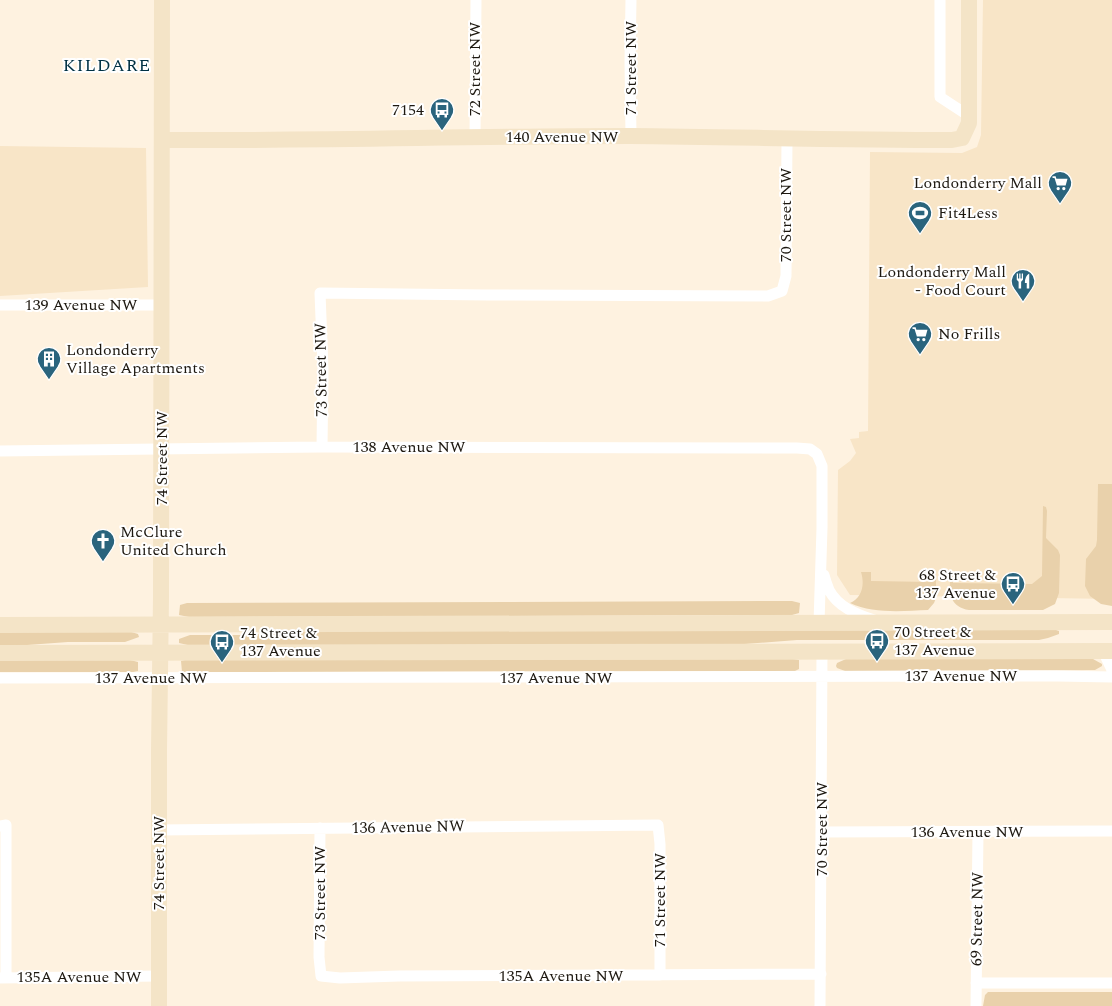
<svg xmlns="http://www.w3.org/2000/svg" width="1112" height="1006" viewBox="0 0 1112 1006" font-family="Spectral,serif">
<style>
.built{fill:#f8e5c7}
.green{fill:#e9d1ab}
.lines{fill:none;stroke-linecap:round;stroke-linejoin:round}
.street{stroke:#fff;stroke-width:11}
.secondary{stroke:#f4e4c7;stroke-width:16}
.labels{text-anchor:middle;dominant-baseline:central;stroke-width:4;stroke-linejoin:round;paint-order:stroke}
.street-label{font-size:16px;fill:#1d1810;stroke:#fff}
.poi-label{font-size:16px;fill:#1d1810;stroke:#fff;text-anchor:start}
.neighbourhood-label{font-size:18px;letter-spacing:1px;fill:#003143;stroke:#fff}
</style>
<rect width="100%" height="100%" fill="#fef2e0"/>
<!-- built -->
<path class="built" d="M983,0H1112V599L850,595L837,575L838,470L850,461L856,453L850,439L859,438V432L868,431L870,152L962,153L977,147L981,135Z
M0,146L146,148L148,287L0,296Z"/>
<!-- green -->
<path class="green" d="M1098,484H1112V606L1101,604L1090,596L1085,586L1086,559L1096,546L1097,540Z
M1043,506L1046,507L1047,511L1046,538L1058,550L1060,555L1059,593L1055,604L1043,610H969C948,606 950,592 950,575H953V583L1032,584L1042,576Z
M861,572H871V581L932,582V575H936V598L934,603L928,610C903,611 873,614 850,603C862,598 865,585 861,572Z
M792,601L800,603L799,613L792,615L189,617L179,615L180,605L187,603Z
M1056,630L1059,631V634L1048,638L1039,640H797L732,645L192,646L179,643V639L190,635H249L302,631Z
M0,631H128L138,634L139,637L125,642H68L0,647Z
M1088,658L1093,659L1102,664V666L1095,670L845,671L837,668L836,666L837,663L846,659Z
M793,659L799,660V669L795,671L182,672L181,661L185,660Z
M0,660H130L138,662V671L133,672H0Z
M988,992H1112V1006H983L985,995Z"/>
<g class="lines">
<!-- street -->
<path class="street" d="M940,0V97L969,116
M631,136L630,61L631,0
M475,137L476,0
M0,305H161
M322,447L323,369L320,293L486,295L768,296L782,291L786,276L787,139
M0,451L322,447L797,448L810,449L817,454L822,466V528L819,623
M824,575C825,579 827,585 829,590C838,607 856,614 874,620
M1103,651L1112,670
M0,678L1057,676L1112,677
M0,826L6,825V977
M320,828L319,957L321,976L340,978L399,976L821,974
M159,830L658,825L660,844V975
M822,832L1112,831
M0,978L159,976
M976,983H1112
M820,1006L822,651
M976,1006L978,832"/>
<!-- secondary -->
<path class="secondary" d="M162,140C318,141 474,136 630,136C737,137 844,140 952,140L962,138L969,123V0
M0,625L1112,622
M0,653L1112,651
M159,1006V750L161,597L162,0"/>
</g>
<!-- icons -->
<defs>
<g id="bus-pin" transform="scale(1.25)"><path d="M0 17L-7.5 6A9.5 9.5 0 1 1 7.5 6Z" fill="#2a647d" stroke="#fff"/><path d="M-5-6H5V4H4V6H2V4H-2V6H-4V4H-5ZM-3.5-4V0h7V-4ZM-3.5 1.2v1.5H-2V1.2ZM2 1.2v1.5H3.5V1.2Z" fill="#fff"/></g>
<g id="supermarket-pin" transform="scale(1.25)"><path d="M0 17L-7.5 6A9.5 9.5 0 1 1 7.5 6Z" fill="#2a647d" stroke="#fff"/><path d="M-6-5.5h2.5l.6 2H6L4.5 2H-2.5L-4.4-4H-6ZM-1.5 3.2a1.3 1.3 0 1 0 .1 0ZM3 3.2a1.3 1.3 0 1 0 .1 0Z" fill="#fff"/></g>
<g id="stadium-pin" transform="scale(1.25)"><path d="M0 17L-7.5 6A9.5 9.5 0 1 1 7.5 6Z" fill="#2a647d" stroke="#fff"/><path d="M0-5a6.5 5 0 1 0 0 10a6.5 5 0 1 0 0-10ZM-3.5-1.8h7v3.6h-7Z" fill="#fff"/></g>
<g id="restaurant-pin" transform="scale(1.25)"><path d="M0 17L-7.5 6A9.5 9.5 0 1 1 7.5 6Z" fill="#2a647d" stroke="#fff"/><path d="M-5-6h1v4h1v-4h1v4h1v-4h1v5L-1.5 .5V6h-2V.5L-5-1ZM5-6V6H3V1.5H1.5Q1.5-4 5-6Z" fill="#fff"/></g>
<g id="building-pin" transform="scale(1.25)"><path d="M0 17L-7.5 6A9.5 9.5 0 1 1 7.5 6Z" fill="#2a647d" stroke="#fff"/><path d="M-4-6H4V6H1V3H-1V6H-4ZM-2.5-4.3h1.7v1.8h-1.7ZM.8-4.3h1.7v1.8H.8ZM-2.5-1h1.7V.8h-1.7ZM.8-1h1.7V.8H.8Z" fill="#fff"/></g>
<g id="church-pin" transform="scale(1.25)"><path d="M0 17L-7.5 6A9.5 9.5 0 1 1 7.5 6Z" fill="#2a647d" stroke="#fff"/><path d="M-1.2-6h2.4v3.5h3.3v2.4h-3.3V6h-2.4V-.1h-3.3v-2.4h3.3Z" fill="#fff"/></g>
</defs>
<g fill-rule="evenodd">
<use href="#bus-pin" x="442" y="110"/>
<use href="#supermarket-pin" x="1060" y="183"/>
<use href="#stadium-pin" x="920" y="213"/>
<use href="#restaurant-pin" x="1023" y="281"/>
<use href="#supermarket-pin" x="920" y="334"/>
<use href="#building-pin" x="49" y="359"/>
<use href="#church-pin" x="103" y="541"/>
<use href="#bus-pin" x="1013" y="584"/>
<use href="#bus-pin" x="877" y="641"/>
<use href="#bus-pin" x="222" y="642"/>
</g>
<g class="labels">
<!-- street labels -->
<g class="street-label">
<text transform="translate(631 68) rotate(-90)">71 Street NW</text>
<text transform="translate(475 69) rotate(-90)">72 Street NW</text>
<text x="562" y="137">140 Avenue NW</text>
<text transform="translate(786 215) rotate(-90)">70 Street NW</text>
<text x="81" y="305">139 Avenue NW</text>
<text transform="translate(321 370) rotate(-91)">73 Street NW</text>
<text x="409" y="447">138 Avenue NW</text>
<text transform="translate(162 458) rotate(-90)">74 Street NW</text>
<text x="961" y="676">137 Avenue NW</text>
<text x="151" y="678">137 Avenue NW</text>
<text x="556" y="678">137 Avenue NW</text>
<text transform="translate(408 827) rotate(-1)">136 Avenue NW</text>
<text transform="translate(822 829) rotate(-90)">70 Street NW</text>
<text x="967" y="832">136 Avenue NW</text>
<text transform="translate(159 863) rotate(-90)">74 Street NW</text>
<text transform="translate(320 893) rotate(-90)">73 Street NW</text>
<text transform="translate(660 900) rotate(-90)">71 Street NW</text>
<text transform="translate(977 919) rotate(-89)">69 Street NW</text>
<text x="561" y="976">135A Avenue NW</text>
<text x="79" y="977">135A Avenue NW</text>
</g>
<!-- poi labels -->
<g class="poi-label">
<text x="424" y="110" text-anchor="end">7154</text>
<text x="1042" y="183" text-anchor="end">Londonderry Mall</text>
<text x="938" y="213">Fit4Less</text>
<text x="1006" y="272" text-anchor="end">Londonderry Mall<tspan x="1006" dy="18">- Food Court</tspan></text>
<text x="938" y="334">No Frills</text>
<text x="66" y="350">Londonderry<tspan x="66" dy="18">Village Apartments</tspan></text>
<text x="120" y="532">McClure<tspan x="120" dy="18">United Church</tspan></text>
<text x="996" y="575" text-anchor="end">68 Street &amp;<tspan x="996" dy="18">137 Avenue</tspan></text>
<text x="894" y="632">70 Street &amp;<tspan x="894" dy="18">137 Avenue</tspan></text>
<text x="240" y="633">74 Street &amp;<tspan x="240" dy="18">137 Avenue</tspan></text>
</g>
<!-- neighbourhood labels -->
<g class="neighbourhood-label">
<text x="107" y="65">KILDARE</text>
</g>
</g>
</svg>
